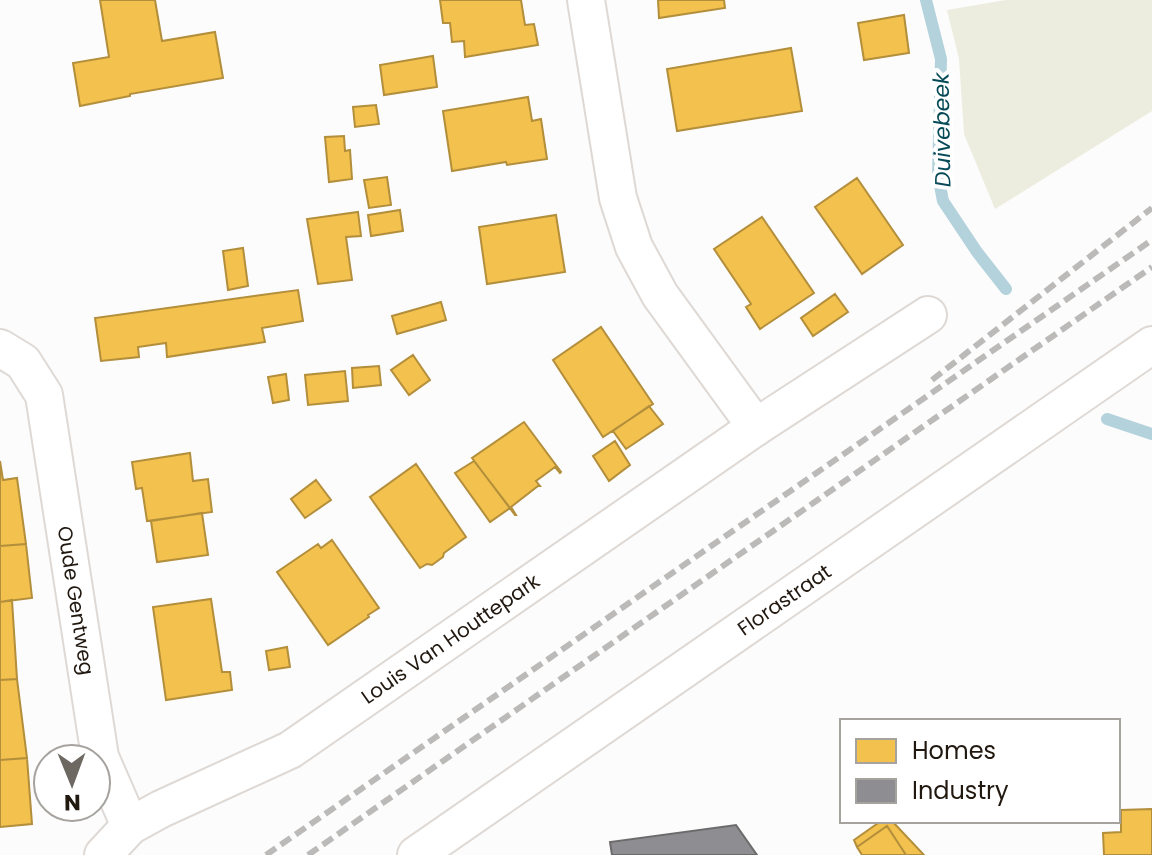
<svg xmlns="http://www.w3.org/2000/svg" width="1152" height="855" viewBox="0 0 1152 855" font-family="Poppins,sans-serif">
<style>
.green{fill:#ecedde}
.homes{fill:#f2c14e;stroke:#b38e3b;stroke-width:2}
.industry{fill:#8d8d92;stroke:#6d6a6b;stroke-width:2}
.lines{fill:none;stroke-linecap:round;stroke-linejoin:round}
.stream{stroke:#b3d2db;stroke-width:12}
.street-casing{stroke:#ded9d5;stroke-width:40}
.street{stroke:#fff;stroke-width:36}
.rail{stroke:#bbbab9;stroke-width:6;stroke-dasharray:12 6;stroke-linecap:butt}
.labels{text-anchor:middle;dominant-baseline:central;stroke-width:8;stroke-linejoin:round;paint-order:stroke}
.street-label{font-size:20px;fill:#211810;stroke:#fff}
.water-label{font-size:22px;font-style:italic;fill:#064957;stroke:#fff}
</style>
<rect width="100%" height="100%" fill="#fcfcfc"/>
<!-- green -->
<path class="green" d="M1006,0H1152V111L995,209L964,134L959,59L947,10Z"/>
<!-- homes -->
<path class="homes" d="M100,0H155L162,41L215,32L223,78L130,94V96L80,106L73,63L109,57Z
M440,0H521L525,25L534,24L538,45L465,57L464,41L452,42L450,23H443Z
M658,0H724L725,8L659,18Z
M904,15L909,53L864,60L858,23Z
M791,48L802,111L677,131L667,69Z
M433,56L437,87L384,95L380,65Z
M528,97L532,121L541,119L547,159L507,165L506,162L452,171L443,111Z
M376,105L379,124L355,127L353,107Z
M344,136L345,151L350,150L352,179L329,182L325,137Z
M387,177L391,205L369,208L364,180Z
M857,178L903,245L862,274L815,207Z
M400,210L403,231L371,236L368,215Z
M358,212L361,236L346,237L352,280L318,284L307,219Z
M556,215L565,272L487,284L479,227Z
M762,217L814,293L760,329L746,307L751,304L714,249Z
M243,248L248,286L228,290L223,251Z
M298,290L303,321L262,328L265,342L167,357L166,343L138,347L139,357L101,361L95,318Z
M835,294L848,312L813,336L801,318Z
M441,302L446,320L397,334L392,316Z
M601,327L653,404L603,437L553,360Z
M413,355L430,380L409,395L391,370Z
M379,366L381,385L353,388L352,368Z
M345,371L348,401L308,405L305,375Z
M286,374L289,400L273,403L268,377Z
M649,406L663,424L626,449L613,431Z
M524,422L561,472L560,473L555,467L536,481L540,486H538L511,507L516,515H515L472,458Z
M615,441L630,465L609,481L593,456Z
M190,453L193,481L208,479L212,512L147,521L142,488L136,489L132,462Z
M0,461L3,480L17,478L26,544L0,546Z
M474,461L510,508L490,522L455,473Z
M416,464L466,537L444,553L443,557L432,565L427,564L420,568L370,497Z
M316,480L331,500L305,518L291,499Z
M202,513L208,555L157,562L151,521Z
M332,540L379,608L368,615L369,617L328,645L277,572L318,544L321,548Z
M26,544L32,598L0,602V546Z
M211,599L222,672H230L232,690L166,700L153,607Z
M12,600L17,679L0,680V602Z
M287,647L290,667L269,670L266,651Z
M17,679L27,758L0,760V680Z
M27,758L32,824L0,827V760Z
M1152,809V855H1104L1103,833L1121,832V810Z
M881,821H892L924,855H906L887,826L857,847L854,840Z
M887,826L906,855H862L857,847Z"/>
<!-- industry -->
<path class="industry" d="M736,825L757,855H612L610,842Z"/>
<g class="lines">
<!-- stream -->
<path class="stream" d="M926,0L941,59L938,175L943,201L977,252L1006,289
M1107,419L1152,434"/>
<!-- street casing -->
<g class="street-casing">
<g id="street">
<path d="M586,0L618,198L634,247L660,295L756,427"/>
<path id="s1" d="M0,348L23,362L44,395L100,757L130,826"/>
<path id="s2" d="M103,855L130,826L161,809L290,750L756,427L928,315"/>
<path id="s3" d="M416,855L1152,345"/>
</g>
</g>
<!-- street -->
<use href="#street" class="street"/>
<!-- rail -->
<path class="rail" d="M932,380L1152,208
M266,855L1152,240
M308,855L1152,267"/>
</g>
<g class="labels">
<!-- street labels -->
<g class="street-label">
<text stroke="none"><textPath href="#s1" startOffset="274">Oude Gentweg</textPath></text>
<text stroke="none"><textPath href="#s3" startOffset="448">Florastraat</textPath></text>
<text stroke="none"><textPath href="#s2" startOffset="412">Louis Van Houttepark</textPath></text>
</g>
<!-- water labels -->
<g class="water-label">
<text transform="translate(942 130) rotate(-91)">Duivebeek</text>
</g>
</g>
<!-- legend -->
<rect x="840" y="719" width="280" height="104" fill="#ffffff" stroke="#a6a39f" stroke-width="2"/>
<rect x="856" y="739" width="40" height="24" fill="#f2c14e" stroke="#a6a39f" stroke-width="2"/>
<text x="912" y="759" font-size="24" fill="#211810">Homes</text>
<rect x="856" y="779" width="40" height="24" fill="#8d8d92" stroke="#a6a39f" stroke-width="2"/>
<text x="912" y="799" font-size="24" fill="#211810">Industry</text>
<!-- north arrow -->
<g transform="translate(72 783) rotate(179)"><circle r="38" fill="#ffffff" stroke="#a6a39f" stroke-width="2"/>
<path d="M0-6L14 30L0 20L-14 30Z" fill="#6e6863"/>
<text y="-12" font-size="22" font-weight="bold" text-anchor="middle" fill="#211810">N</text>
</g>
</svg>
